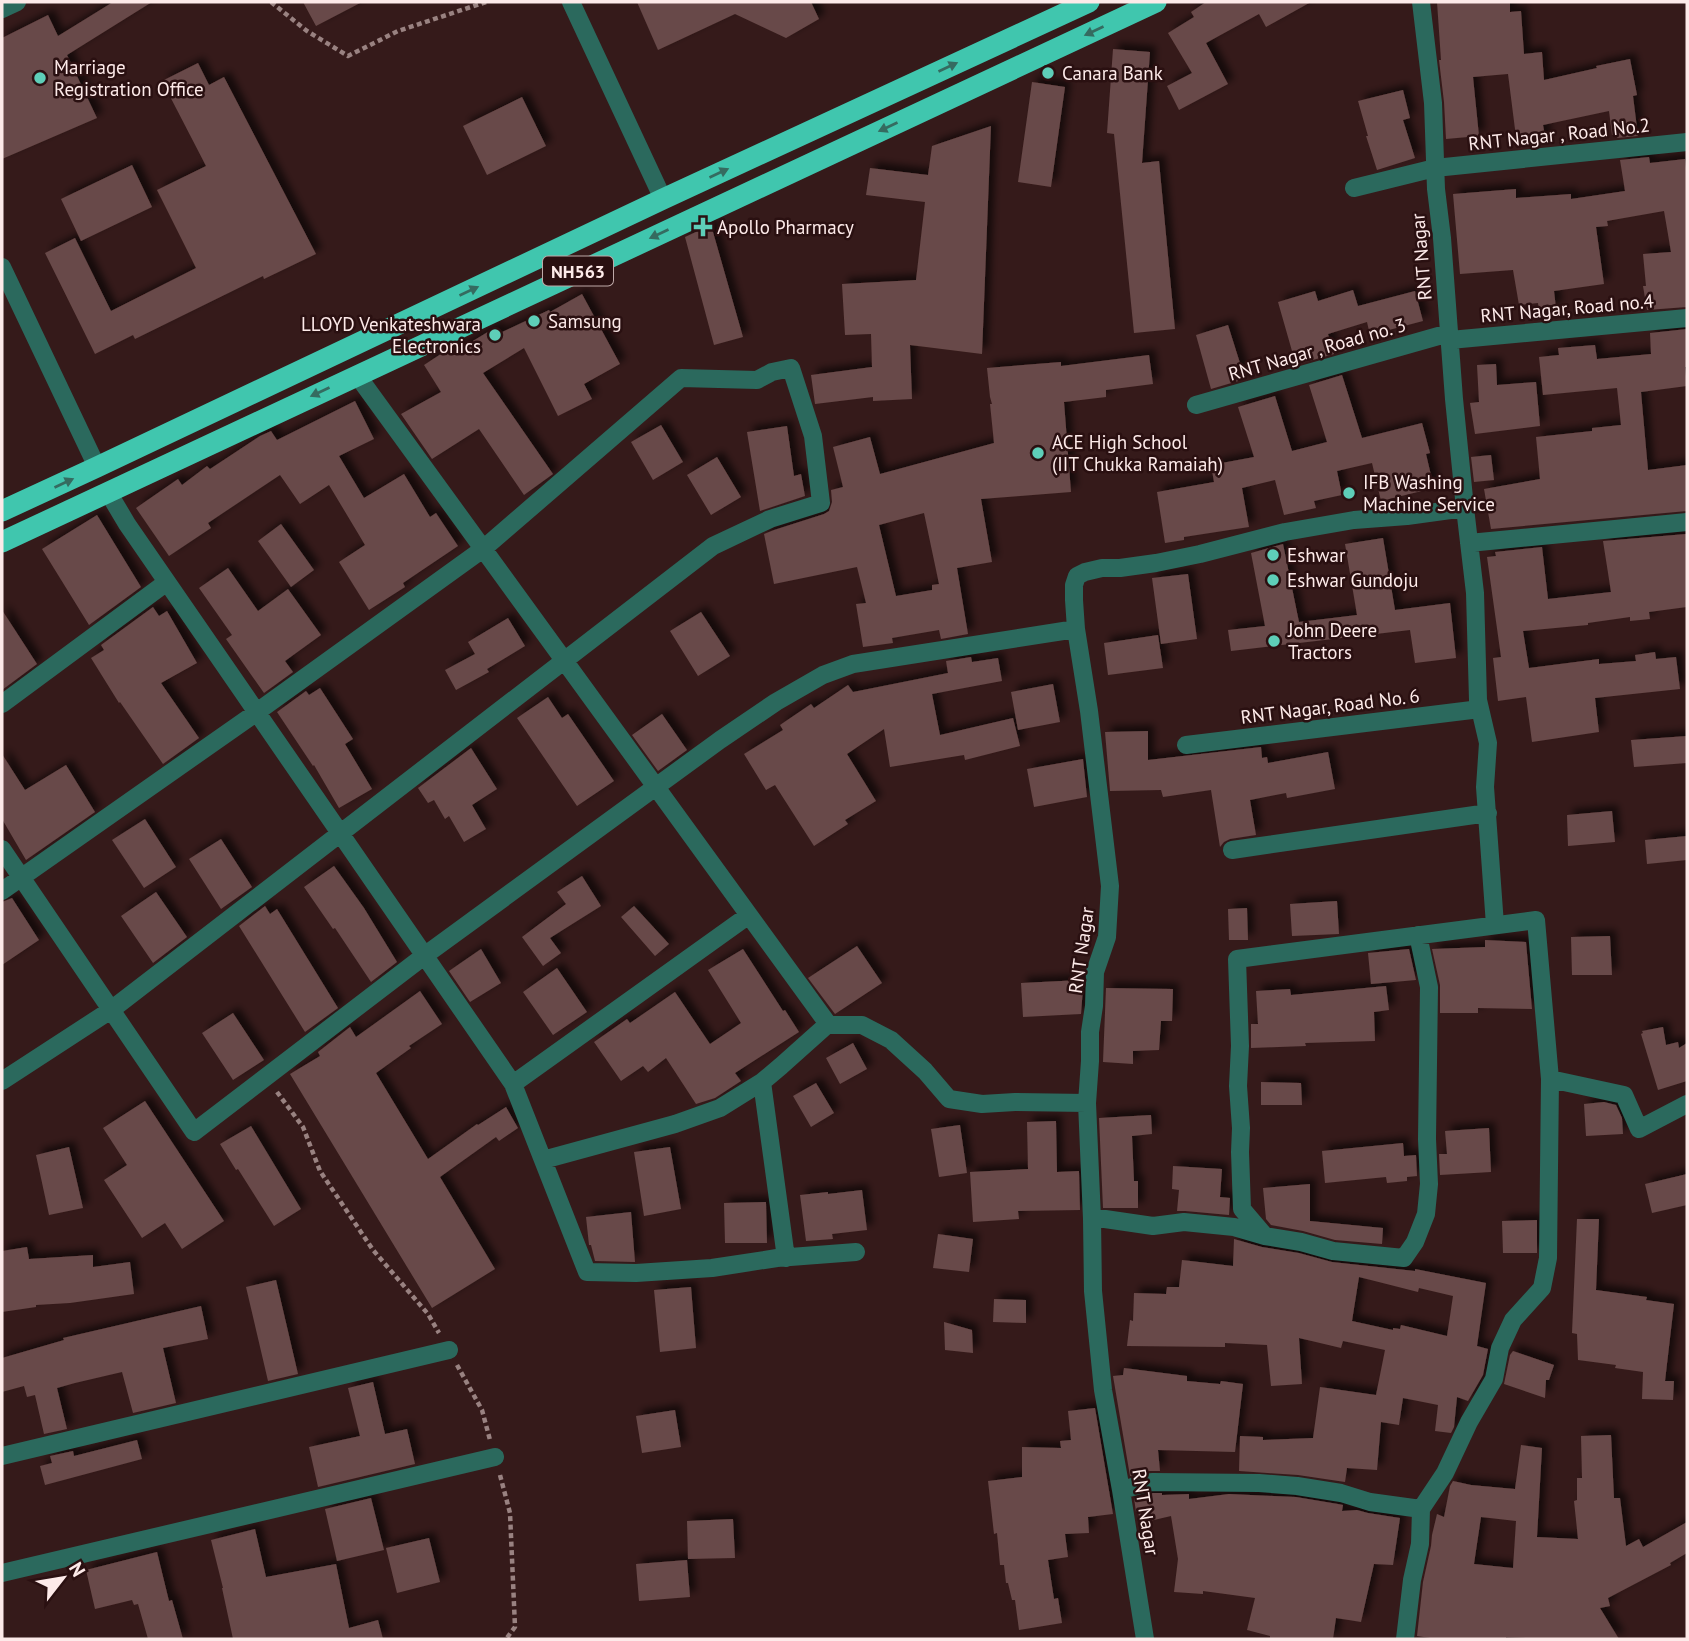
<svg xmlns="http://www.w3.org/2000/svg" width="1689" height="1641" viewBox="0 0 1689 1641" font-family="'PT Sans',sans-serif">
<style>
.building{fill:#684948;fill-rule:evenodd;filter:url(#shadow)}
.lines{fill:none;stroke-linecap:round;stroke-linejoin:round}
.path{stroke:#998281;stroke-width:4.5;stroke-dasharray:5 3.5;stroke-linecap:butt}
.street{stroke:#2b695d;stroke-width:18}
.highway{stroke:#40c6ae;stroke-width:21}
.oneway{fill:#356b60}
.poi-dot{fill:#5eceb8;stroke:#2a1011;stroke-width:2.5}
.labels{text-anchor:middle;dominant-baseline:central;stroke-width:5;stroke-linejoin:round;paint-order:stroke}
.shield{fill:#2a1011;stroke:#bea9a8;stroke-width:2}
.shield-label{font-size:18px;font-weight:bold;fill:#fdeae9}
.poi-label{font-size:19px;fill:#fdeae9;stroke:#2a1011;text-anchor:start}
.street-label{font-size:19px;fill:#fdeae9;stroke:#2a1011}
</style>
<defs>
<filter id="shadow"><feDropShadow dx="6" dy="-6" stdDeviation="3.5" flood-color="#0009"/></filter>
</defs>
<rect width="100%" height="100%" fill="#351a1a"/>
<!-- building -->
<path class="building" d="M113,2H152L67,55L97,118L2,159V38L48,15L58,36Z
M303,2H362L316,26Z
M637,2H811L819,19L786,38L735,14L658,50Z
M1206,2H1311L1266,27L1259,14L1206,43L1228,84L1179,110L1167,86L1192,73L1168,33L1194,17L1191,12Z
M1437,2H1510V12L1521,11L1524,54L1542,52L1544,80L1597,68L1596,66L1630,59L1637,95L1633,96L1638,136L1617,138L1616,135H1612L1609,111L1543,125L1546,141L1517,145L1508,74L1473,77L1479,136L1446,139L1444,102L1439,60H1441Z
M1113,49L1150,52L1142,163L1159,161L1175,329L1134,333L1114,134L1107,133Z
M198,63L209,85L224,77L316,254L264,279L263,276L135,339L133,335L95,354L45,253L75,238L111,311L196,268L157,190L206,166L162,81Z
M1032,82L1065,87L1051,187L1018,182Z
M1403,90L1410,118L1403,120L1415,158L1377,170L1366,136H1368L1358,101Z
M522,97L546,146L487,175L463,126Z
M991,126L982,354L910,345L912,399L873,401V397L815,404L811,375L872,367L871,334L845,335L842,284L916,280L925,202L866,195L870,168L928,175L932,146Z
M1649,157L1650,163L1685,159L1687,177V307L1647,310L1643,286H1646L1643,254L1671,252L1664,211L1607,221L1608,226L1596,227L1604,284L1554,291L1556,308L1539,311L1538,303L1519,305L1513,270L1460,274L1453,194L1516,189V198L1571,194V199L1625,191L1620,160Z
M132,165L152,207L81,241L61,199Z
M711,225L743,337L714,345L685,237Z
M1353,290L1358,306L1415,291L1423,321L1370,335L1367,322L1328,334L1334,354L1302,363L1299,357L1294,358L1278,302L1315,291L1318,301Z
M582,294L620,364L584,384L592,399L558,416L524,348L483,373L553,474L524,495L479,429L432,459L401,414L441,392L424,365L450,348L453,353L496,327L500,333L549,310L550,312Z
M1228,325L1245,379L1211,389L1196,335Z
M1687,329V367H1685L1687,386L1641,392L1648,470L1687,465V511L1491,529L1484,489L1540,479L1536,437L1592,431V428L1621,425L1617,388L1543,395L1539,357L1559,355L1558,348L1595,345L1597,359L1651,354L1650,333Z
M1149,355L1153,384L1106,390V397L1064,402L1071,492L981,499L992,562L957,568L968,634L941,639L939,630L892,638L893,643L863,647L856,604L866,603L857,567L774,584L764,534L774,530L824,514L829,511L832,502L831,490L843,487L833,447L870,437L880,474L994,443L990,404H992L990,397L987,368L1061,362V366ZM924,513L939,584L932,585V590L896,596L879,525Z
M1496,364L1497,385L1536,382L1540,426L1475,434L1470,403L1479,402L1477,365Z
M1342,375L1362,438L1422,423L1430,453L1426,454L1434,488L1381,501L1372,463L1337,471L1342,495L1314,501L1316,508L1284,515L1275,480L1242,488L1249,527L1184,537V540L1165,543L1157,492L1214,482L1211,465L1254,457L1238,407L1275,396L1292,451L1327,442L1309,385Z
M355,401L374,439L339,456L364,498L404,474L430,517L436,513L458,546L403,583L405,587L369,610L339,562L365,545L329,485L300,504L280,475L208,523L211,528L169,556L136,508L178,479L182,485L207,466L210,469L260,436L271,431L277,440Z
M661,425L683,462L653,480L631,442Z
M787,426L794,476L801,474L805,496L760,511L747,432Z
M1491,455L1494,480L1474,482L1471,457Z
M717,457L741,497L711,515L687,475Z
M97,515L141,587L89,625L42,549Z
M281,524L314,570L291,587L258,541Z
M1686,534L1687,544V607L1649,612L1650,619L1630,621V617L1588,623V625L1523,631L1529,668L1599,659V664L1636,661L1635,655L1655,652L1656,659L1676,657L1680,689L1595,698L1599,732L1532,742L1526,697L1498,701L1493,658L1501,657L1487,557L1496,556L1495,552L1542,547L1548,599L1611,592L1603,541Z
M1383,538L1395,610L1450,603L1456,658L1415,663L1410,630L1231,651L1228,630L1265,626L1251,553L1283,544L1299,622L1357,615L1345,544Z
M228,568L258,611L288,589L321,635L285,661L293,672L264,693L226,639L232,635L199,588Z
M1188,574L1197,639L1161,644L1152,578Z
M153,607L159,616L167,611L197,663L161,683L199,738L163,764L120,702L119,703L91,658L104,650L101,645Z
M2,610L37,664L2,690Z
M701,612L730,656L698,676L670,631Z
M508,618L525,646L487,669L489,672L456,690L445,670L475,654L468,642Z
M1158,635L1163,668L1108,675L1104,643Z
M971,657L972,662L998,658L1002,681L932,694L940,735L1013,718L1020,746L965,760L964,755L890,767L884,729L847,754L876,801L845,820L848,824L814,846L775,785L766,790L744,754L783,730L780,725L811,704L814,708L848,685L853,692L948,673L946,661Z
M1053,684L1060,722L1018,730L1011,692Z
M320,688L353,739L345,744L372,789L339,808L314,765L313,766L277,712L306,691L309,695Z
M548,697L562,718L568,714L614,781L577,806L517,718Z
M662,714L687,750L658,771L632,735Z
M1148,731V760L1261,747L1262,758L1267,757L1268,763L1328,752L1335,789L1287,798L1286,793L1250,800L1256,835L1230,839L1224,842L1220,847L1211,790L1163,797L1161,790L1110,791L1105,732Z
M1687,736V763L1634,767L1631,740Z
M471,748L497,789L472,805L486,829L464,842L449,816L445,819L434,800L428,803L418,788Z
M2,754L25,790L66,765L95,812L26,860L2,819Z
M1083,759L1087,797L1034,807L1027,769Z
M1612,811L1615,842L1568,846L1567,815Z
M145,819L176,867L144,888L112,840Z
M1687,836V860L1647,864L1645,840Z
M221,839L252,887L221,909L189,859Z
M334,866L364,908L397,962L371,982L335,928L333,929L304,887Z
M582,876L601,906L550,938L561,953L543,966L522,937L566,904L557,892Z
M156,892L187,937L153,963L121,916Z
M12,898L39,940L2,965V902Z
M1337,901L1339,934L1292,936L1290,904Z
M265,906L270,914L277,909L338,1008L305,1032L239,926Z
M634,906L669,944L655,956L621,917Z
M1247,908L1248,940H1229L1228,909Z
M1610,936L1612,975H1572L1571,937Z
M1485,940L1526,942L1532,1009L1478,1008V1013H1440V985L1432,949L1485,947Z
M857,946L882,983L835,1014L808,978Z
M481,949L501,983L470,1002L449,971Z
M743,949L783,1011L785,1010L799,1032L735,1073L741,1081L715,1098L696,1104L666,1058L648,1072L643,1066L621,1081L594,1042L627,1019L630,1023L675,992L710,1044L741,1023L708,970Z
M1409,949L1416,980L1371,984L1368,953Z
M557,968L587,1012L553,1035L523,992Z
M1081,980V988H1083L1081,1014L1023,1017L1021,983Z
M1386,986L1389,1010L1374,1012L1375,1041L1305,1043L1306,1046L1251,1048V1024H1258L1256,991L1290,989L1291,995Z
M1106,988L1173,989L1172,1021H1161L1159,1050L1133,1051V1064L1103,1062Z
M420,991L442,1024L409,1046L411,1048L376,1073L428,1159L477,1124L478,1125L506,1107L518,1128L499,1141L496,1137L440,1177L495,1269L432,1308L290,1074L320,1056L318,1052L350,1027L356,1037Z
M233,1013L264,1060L233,1080L202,1033Z
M1663,1027L1666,1045L1678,1042L1679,1048L1687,1043V1081L1658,1090L1641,1034L1643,1033L1642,1031Z
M853,1043L867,1069L840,1084L826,1058Z
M1261,1082L1301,1083L1302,1105H1261Z
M816,1083L834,1113L811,1127L793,1096Z
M145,1101L224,1221L182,1249L165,1223L142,1238L104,1180L127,1165L103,1128Z
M1604,1102L1616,1105L1622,1118L1623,1134L1586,1136L1584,1104Z
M1151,1115L1152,1134L1132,1136L1134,1181H1138V1208H1103L1099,1118Z
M1056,1121L1057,1172L1079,1171L1080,1210L1018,1211L1019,1219L973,1222L970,1172L1028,1169L1027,1122Z
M960,1125L967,1173L939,1177L931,1129Z
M251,1126L301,1209L274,1226L238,1169L236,1170L220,1144Z
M1489,1128L1491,1172L1440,1175L1439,1154H1447L1445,1131Z
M1403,1143L1404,1156L1416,1155L1417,1176L1407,1177V1181L1387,1183L1386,1177L1325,1183L1322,1151Z
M69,1147L83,1208L49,1215L36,1155Z
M670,1147L681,1209L644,1216L634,1152Z
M1173,1166L1222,1169L1220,1197L1230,1198L1229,1215L1185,1211H1177L1179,1190L1172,1189Z
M1687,1174V1205L1652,1213L1645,1184Z
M1310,1184V1221L1383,1228L1382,1244L1335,1240L1303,1231L1271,1225L1266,1219L1263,1188Z
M862,1190L867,1230L832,1234L833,1239L806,1241L800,1195L828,1192V1194Z
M766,1202L767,1243H725L724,1203Z
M631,1212L635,1262L595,1261L591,1245H589L586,1217Z
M1577,1219H1599L1596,1290L1647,1297L1646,1300L1674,1304L1665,1381H1674L1673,1400L1642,1399L1643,1372L1615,1368L1616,1365L1578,1360L1577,1334L1572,1333Z
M1537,1220V1253H1503L1502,1221Z
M938,1234L973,1239L969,1272L933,1268Z
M1234,1239L1262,1247L1299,1253L1332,1262L1415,1271V1269L1486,1283L1477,1346L1488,1349L1483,1375L1468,1401L1457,1397L1454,1427L1451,1433L1435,1431L1438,1405L1403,1398L1399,1425L1381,1422L1377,1470L1347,1468L1345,1482L1298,1475L1239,1471L1240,1436L1263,1437V1440L1313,1438L1320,1387L1376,1395L1385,1350L1343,1341L1341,1348L1299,1338L1302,1384L1271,1386L1267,1345L1225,1343V1347L1127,1346L1130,1320L1133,1321L1134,1293L1166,1294L1167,1287H1179L1182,1260L1233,1266ZM1359,1277L1418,1292L1419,1288L1453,1296L1447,1336L1401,1325L1400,1329L1393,1328V1330L1352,1321Z
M27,1247L29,1259L93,1255V1267L130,1262L134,1294L70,1303L36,1305V1307L2,1312V1251Z
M276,1280L298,1374L268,1381L246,1287Z
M691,1287L696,1348L660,1352L654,1290Z
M994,1299L1026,1300V1323L993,1322Z
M201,1306L208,1339L163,1348L176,1403L133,1413L122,1372L75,1383L57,1388L67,1429L44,1434L35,1395L27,1397L24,1386L2,1392V1358L64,1340L63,1338Z
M944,1322L972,1330L973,1353L945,1350Z
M1513,1351L1554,1365L1549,1380H1546L1545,1398L1504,1384L1510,1355Z
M1124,1368L1187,1376V1381L1220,1384L1221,1381L1243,1384L1235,1452L1158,1450L1160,1471H1149L1130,1476L1113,1376L1123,1375Z
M373,1382L385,1434L407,1429L415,1464L318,1487L309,1447L360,1436L348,1388Z
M1095,1408L1113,1514L1088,1517L1089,1533L1065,1534L1068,1557L1048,1560L1054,1599L1058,1598L1062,1623L1019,1630L1015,1600H1012L1008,1583H1006L1004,1565H1000L997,1533L994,1534L988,1481L1022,1477V1447L1061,1448L1060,1441L1071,1440L1068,1411Z
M675,1410L681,1447L642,1453L636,1416Z
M1611,1435L1614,1498H1620L1626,1546L1639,1539L1643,1547L1687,1522V1553L1670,1563L1671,1565L1608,1598L1610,1606L1600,1608L1619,1639H1544L1506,1637V1639H1437L1417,1636L1423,1582L1431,1546L1432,1535L1437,1514L1444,1517L1450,1486L1453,1481L1471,1485L1515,1489L1521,1445L1542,1448L1537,1537L1578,1539L1574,1501L1577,1500V1478H1582L1581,1436ZM1481,1517L1516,1521L1513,1568L1474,1564Z
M137,1440L142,1459L45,1485L40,1466L52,1463L50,1456L73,1451L74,1456Z
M1153,1493H1162V1495L1189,1494V1499L1229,1494L1296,1497L1338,1504L1343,1505L1342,1511L1357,1510L1368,1513L1400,1518L1393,1565L1374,1564L1361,1622L1336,1618L1333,1639H1270V1636L1247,1630L1255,1598L1203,1591V1594L1174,1592L1178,1559L1171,1516L1141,1523L1138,1512H1136L1134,1498Z
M371,1498L384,1550L337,1561L325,1509Z
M733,1519L735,1558L688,1559L687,1521Z
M255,1529L266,1577L336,1564L349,1628L378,1620L383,1639H233L222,1588H223L211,1540Z
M429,1538L440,1582L397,1593L386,1548Z
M157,1552L169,1601L172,1600L183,1639H148L138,1604L134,1605L132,1600L95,1609L86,1570Z
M687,1560L690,1597L639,1601L636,1564Z"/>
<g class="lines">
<!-- path -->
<path class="path" d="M271,2L307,31L348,56L398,31L486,2
M277,1092L303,1127L320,1171L373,1250L428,1314L439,1333
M457,1365L482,1410L490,1440
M500,1475L510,1513L515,1627L506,1639"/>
<!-- street -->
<path class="street" d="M571,2L663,199
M2,9L17,2
M1354,188L1435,168L1687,142
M2,267L97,467
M1450,340L1687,318
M357,375L828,1024L831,1025H862L891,1040L925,1071L949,1099L982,1104L1015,1102L1087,1103
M1196,405L1449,333
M108,492L127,524L513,1084L587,1272L636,1273L712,1268L777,1258L856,1252
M1465,508L1475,593L1478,700L1488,743L1485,787L1495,925
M1469,543L1687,522
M2,704L167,582
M1186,745L1480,709
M2,849L194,1132L424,956L720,740L776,702L823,675L853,664L1076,629
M1232,850L1488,813
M2,891L257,712L483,549L681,378L757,380L772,372L791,368L813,436L821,503L770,519L713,546L111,1010L2,1081
M1550,1079L1624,1095L1639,1129L1687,1104
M762,1082L786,1258
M513,1084L749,915
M543,1160L675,1124L720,1108L762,1082L781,1066L828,1024
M1092,1219H1105L1153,1226L1184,1222L1234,1227L1265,1236L1301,1242L1333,1251L1404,1258L1415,1242L1426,1214L1429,1184L1427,1139L1429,987L1418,935
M1265,1236L1242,1209L1240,1152L1241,1128L1238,1086L1240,1046L1237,959L1536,920L1550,1079L1548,1258L1542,1288L1513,1320L1500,1348L1494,1379L1469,1422L1445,1473L1421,1509L1420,1544L1412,1580L1405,1639
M2,1456L449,1350
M1121,1490L1152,1482L1259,1483L1297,1486L1341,1493L1370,1502L1421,1509
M2,1573L495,1457
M1145,1639L1121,1490L1103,1390L1093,1291L1092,1219L1087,1103L1090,1061V1032L1094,1006L1095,972L1107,937L1110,886L1089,711L1076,629L1074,600V585L1077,576L1085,572L1102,568H1120L1156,563L1200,554L1285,532L1354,520L1407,516L1465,508L1454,399L1442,238L1436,189L1433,103L1421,2"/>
<!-- highway -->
<path class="highway" d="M2,511L97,467L663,199L1089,2
M2,542L1156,2"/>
</g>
<!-- one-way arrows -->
<defs><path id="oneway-solid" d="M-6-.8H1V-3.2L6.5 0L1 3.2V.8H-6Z" transform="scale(1.75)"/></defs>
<g class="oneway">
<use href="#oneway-solid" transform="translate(1094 31) rotate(155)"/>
<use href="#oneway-solid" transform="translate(948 67) rotate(-25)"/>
<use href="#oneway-solid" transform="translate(888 127) rotate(155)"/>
<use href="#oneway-solid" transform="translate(719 173) rotate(-25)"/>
<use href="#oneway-solid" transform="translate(659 234) rotate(155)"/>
<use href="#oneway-solid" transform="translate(469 291) rotate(-25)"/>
<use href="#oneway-solid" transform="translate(320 392) rotate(155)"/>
<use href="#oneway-solid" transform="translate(64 483) rotate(-25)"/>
</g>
<!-- markers -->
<g class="poi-dot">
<circle cx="1048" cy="73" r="7"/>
<circle cx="40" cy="78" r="7"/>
<path d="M699.5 216.5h7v7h7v7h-7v7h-7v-7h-7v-7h7z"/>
<circle cx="534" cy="321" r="7"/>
<circle cx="495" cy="335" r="7"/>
<circle cx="1038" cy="453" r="7"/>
<circle cx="1349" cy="493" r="7"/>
<circle cx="1273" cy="555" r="7"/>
<circle cx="1273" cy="580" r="7"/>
<circle cx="1274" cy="641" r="7"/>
</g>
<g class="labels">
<!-- shield labels -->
<rect class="shield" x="543" y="256.5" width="70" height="29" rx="5"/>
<g class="shield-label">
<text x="578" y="271">NH563</text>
</g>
<!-- poi labels -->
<g class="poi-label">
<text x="54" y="67">Marriage<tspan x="54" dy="22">Registration Office</tspan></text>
<text x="1062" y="73">Canara Bank</text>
<text x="717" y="227">Apollo Pharmacy</text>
<text x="548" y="321">Samsung</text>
<text x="481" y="324" text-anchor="end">LLOYD Venkateshwara<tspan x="481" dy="22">Electronics</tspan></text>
<text x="1052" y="442">ACE High School<tspan x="1052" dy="22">(IIT Chukka Ramaiah)</tspan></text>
<text x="1363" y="482">IFB Washing<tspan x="1363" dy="22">Machine Service</tspan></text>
<text x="1287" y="555">Eshwar</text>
<text x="1287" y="580">Eshwar Gundoju</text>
<text x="1288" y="630">John Deere<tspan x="1288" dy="22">Tractors</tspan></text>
</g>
<!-- street labels -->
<g class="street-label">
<text transform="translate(1559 134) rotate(-6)">RNT Nagar , Road No.2</text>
<text transform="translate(1421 257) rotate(-95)">RNT Nagar</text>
<text transform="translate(1567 308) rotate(-5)">RNT Nagar, Road no.4</text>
<text transform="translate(1317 349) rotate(-16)">RNT Nagar , Road no. 3</text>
<text transform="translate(1330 706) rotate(-7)">RNT Nagar, Road No. 6</text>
<text transform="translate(1081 950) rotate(-82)">RNT Nagar</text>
<text transform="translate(1146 1512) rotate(81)">RNT Nagar</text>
</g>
</g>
<!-- border -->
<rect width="1689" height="1641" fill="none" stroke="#fdeae9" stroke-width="7"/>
<!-- north arrow -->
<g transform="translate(63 1578) rotate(59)" stroke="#2a1011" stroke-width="5" paint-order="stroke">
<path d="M0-5L12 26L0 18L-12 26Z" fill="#fdeae9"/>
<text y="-10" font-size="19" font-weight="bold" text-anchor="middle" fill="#fdeae9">N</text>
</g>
</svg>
